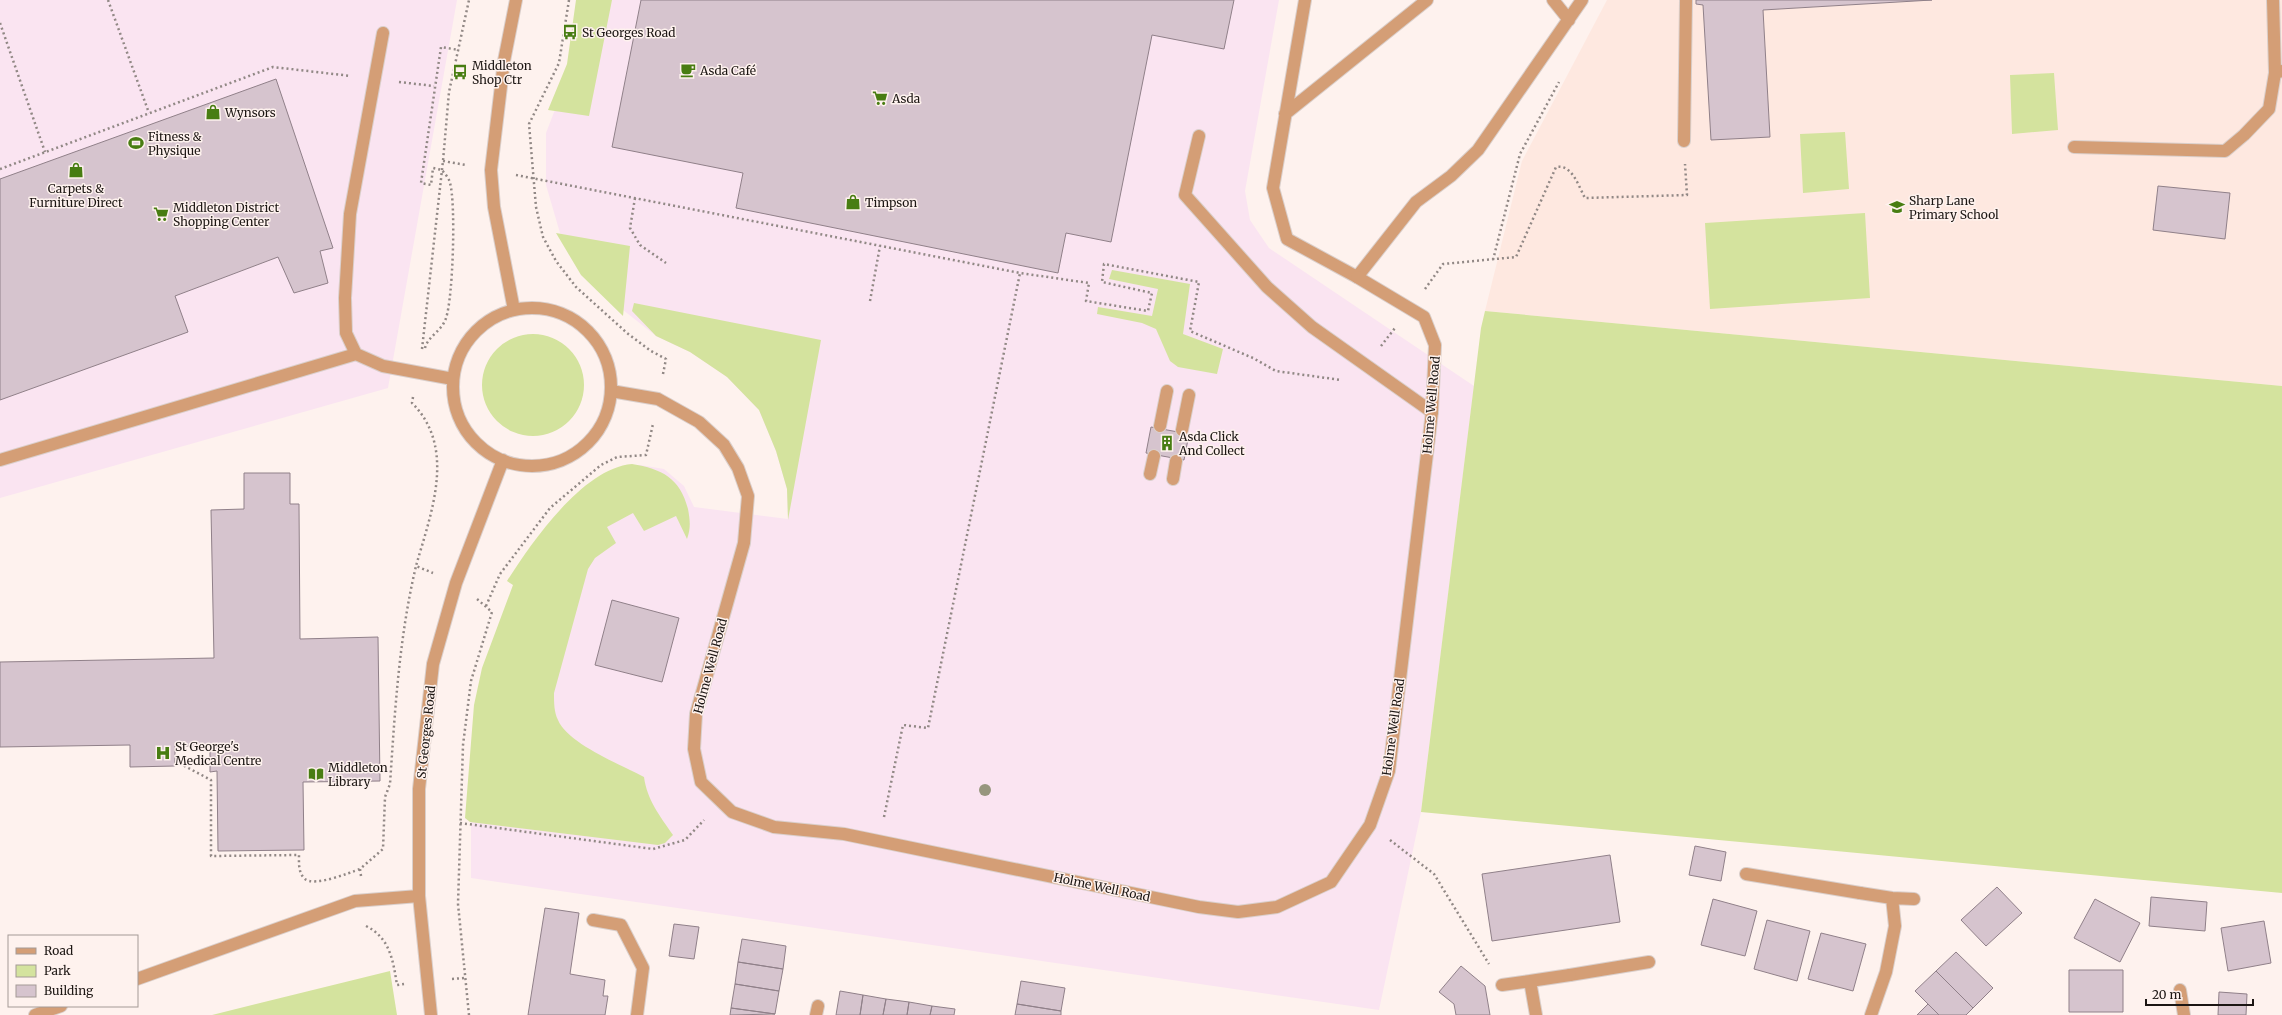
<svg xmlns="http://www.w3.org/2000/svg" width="2282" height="1015" viewBox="0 0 2282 1015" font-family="Merriweather,serif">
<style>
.commercial{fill:#fae4f1}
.built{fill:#fee8e0}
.green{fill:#d4e39e}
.building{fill:#d6c4ce;stroke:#908089}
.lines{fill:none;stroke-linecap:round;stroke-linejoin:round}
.service-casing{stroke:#dacfcb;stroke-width:14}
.minor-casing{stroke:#dacfcb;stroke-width:14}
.tertiary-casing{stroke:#dacfcb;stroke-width:14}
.path{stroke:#918885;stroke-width:2.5;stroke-dasharray:2 3;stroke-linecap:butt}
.service{stroke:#d49e76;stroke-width:12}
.minor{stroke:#d49e76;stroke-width:12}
.tertiary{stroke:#d49e76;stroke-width:12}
.tree{fill:#97967e}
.labels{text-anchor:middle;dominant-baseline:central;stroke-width:3;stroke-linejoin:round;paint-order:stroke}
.poi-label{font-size:12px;fill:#1c1613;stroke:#fef2ee;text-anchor:start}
.street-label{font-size:12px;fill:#1c1613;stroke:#fef2ee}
</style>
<rect width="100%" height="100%" fill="#fef2ee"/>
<!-- commercial -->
<path class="commercial" d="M0,0H457L388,388L0,498Z
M586,0H1279L1245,191L1250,220L1269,248L1474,386L1421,812L1379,1010L471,878V791L619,467L640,465L664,469L684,486L694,507L788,519L787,489L776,451L759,410L727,377L690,352L656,336L613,302L581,269L560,233L546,185V133L576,55Z"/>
<!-- built -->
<path class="built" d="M1607,0H2282V386L1485,311L1522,161Z"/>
<!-- green -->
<path class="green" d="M576,0H612L589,116L548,110L567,64Z
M2054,73L2058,130L2012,134L2010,75Z
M1845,132L1849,189L1803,193L1800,134Z
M1865,213L1870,298L1710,309L1705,223Z
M556,233L630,246L623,316L581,275Z
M1112,270L1190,284L1183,334L1223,349L1217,374L1178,367L1170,361L1156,329L1142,323L1097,314L1098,307L1152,316L1158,289L1109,279Z
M634,303L821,340L788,520L787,489L776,451L759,410L727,377L690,352L656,336L632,311Z
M1485,311L2282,386V893L1421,812L1481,328Z
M482 385a51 51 0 1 1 102 0a51 51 0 1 1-102 0Z
M632,464C662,469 680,478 688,509C690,520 691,528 687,539L676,516L644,531L633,513L607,527L616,543L595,558L588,569L554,693C554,703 554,712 558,720C568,744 622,765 644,777C647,800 660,816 673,835L665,843L658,845L470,822L465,818L474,705L482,668L513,585L507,581C532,542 583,468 632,464Z
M390,971L397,1015H212Z"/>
<!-- building -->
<path class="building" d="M641,0H1234L1224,49L1152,35L1111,242L1066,233L1058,273L736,208L743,173L612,147Z
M1696,0H1932L1763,10L1770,137L1711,140L1703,5L1696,4Z
M276,79L333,248L320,251L328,283L294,293L278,257L175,296L188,332L0,400V179Z
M2158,186L2230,193L2225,239L2153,230Z
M1151,427L1189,434L1184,460L1146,453Z
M244,473H290V504H299L300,639L378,637L380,781L303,782L304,850L218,851L217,771L210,772V746H175V766L130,767V745L0,747V662L214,658L211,510L244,509Z
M612,600L679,618L662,682L595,665Z
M1695,846L1726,852L1721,881L1689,875Z
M1610,855L1620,922L1492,941L1482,874Z
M1997,887L2022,913L1986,946L1961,920Z
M2151,897L2207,902L2205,931L2149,926Z
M1713,899L1757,911L1745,956L1701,945Z
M2095,899L2140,923L2120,962L2074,938Z
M545,908L579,913L570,974L605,980L603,996H608L605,1015H528Z
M1767,920L1810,931L1797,981L1754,969Z
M2264,921L2271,963L2228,971L2221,928Z
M674,924L699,927L694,959L669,956Z
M1821,933L1866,944L1853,991L1808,979Z
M742,939L786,946L783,969L738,962Z
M1956,952L1993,988L1973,1008L1936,971Z
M738,962L783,969L779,991L735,984Z
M1461,966L1485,986L1490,1015H1456L1454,1004L1439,992Z
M2069,970H2123V1012H2069Z
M1936,971L1973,1008L1966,1015H1939L1915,991Z
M1021,981L1065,988L1061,1011L1017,1004Z
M735,984L779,991L775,1014L731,1008Z
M840,991L863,995L860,1015H836Z
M2219,992L2247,994L2246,1015H2218Z
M863,995L886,999L883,1015H860Z
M886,999L909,1002L907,1015H883Z
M909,1002L932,1006L930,1015H907Z
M1017,1004L1061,1011V1015H1015Z
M1928,1004L1939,1015H1917Z
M932,1006L955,1009L954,1015H930Z
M731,1008L775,1014L730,1015Z"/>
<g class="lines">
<!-- service casing -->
<g class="service-casing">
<path id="service" d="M1305,0L1273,188L1287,239L1357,277L1416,202L1451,176L1478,150L1582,0
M1553,0L1569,20
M2273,0L2275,73L2282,71
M383,33L350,214L345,298L346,333L356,354L383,366L453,379
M1285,114L1427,0
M1199,136L1185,195L1267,287L1312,327L1432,412
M1684,141L1686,0
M2074,147L2225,151L2244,135L2269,109L2275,73
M1160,426L1167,391
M1182,430L1189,395
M0,460L356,354
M1150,474L1154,456
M1173,479L1176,461
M1746,874L1860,893
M593,920L621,925L643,968L637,1015
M1570,975L1649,962
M137,979L355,901L419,896
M35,1015L61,1006
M816,1015L818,1006"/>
</g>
<!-- minor casing -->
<g class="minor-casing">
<path id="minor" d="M611,391L658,399L699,422L724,445L738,468L748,496L744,543L696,714L694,749L701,782L732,812L774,827L844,834L1199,907L1238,912L1277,907L1331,882L1370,825L1389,771L1432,412L1435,345L1424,317L1357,277
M1860,893L1892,898L1914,899
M1502,985L1530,981
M2180,990L2184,1015
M1536,1015L1530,981L1570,975
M1871,1015L1886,972L1895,926L1892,898"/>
</g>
<!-- tertiary casing -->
<g class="tertiary-casing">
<path id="tertiary" d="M453 387a79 79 0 1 1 158 0a79 79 0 1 1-158 0Z
M514,310L494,207L491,170L504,61L516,0
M431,1015L419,896V789L433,664L456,583L503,460"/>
</g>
<!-- path -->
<path class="path" d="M108,0L149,113
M569,0L559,63L529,124L536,207L543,237L556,261L576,287L627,333L651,351L666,359L663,374
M0,23L45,152
M399,82L434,86
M443,161L466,165
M0,169L273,67L351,76
M516,175L1020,273L1089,283L1086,301L1148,311L1152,293L1102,282L1104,264L1199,282L1190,331L1253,358L1276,371L1341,380
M635,198L630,228L640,245L666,263
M1493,260L1520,154L1559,82
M1425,289L1443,264L1516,257L1556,167C1572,164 1578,185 1585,198L1687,195L1685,164
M870,301L880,246
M1381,346L1395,328
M425,348C428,336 442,331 446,318C453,298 456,204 450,183C449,178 445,174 442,170L433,168L431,185L421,183L441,47L459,50
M422,349L443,161L449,92L469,0
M413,397L412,403C457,448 431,513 416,566L433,573
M486,606L500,574L550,508L601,465L617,457L646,455L653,424
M175,761L211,780V856L299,855C299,862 298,873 305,879C314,887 349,873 360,869
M884,817L903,725L928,728L1020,273
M460,823L653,849L685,840L704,820
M1390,840L1434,874L1489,964
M361,876L360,869L383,849L385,797L390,784C395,710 399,638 416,566
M366,926C390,938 393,960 397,985L404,984
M452,979L465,978
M469,1015L458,904L463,745L471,681L492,612L477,599"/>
<!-- service -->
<use href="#service" class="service"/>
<!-- minor -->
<use href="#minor" class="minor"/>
<!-- tertiary -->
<use href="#tertiary" class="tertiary"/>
</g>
<!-- trees -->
<circle class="tree" cx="985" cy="790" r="6"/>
<!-- icons -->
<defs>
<g id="bus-bare" transform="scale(1.2)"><path d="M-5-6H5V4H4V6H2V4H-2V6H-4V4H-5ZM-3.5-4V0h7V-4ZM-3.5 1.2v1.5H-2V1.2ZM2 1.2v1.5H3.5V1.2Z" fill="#487d12" stroke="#fef2ee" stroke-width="2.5" paint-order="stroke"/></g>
<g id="cafe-bare" transform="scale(1.2)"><path d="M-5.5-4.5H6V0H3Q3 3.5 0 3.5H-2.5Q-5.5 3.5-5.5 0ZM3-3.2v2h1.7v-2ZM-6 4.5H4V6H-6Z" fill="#487d12" stroke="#fef2ee" stroke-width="2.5" paint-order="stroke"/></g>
<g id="supermarket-bare" transform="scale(1.2)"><path d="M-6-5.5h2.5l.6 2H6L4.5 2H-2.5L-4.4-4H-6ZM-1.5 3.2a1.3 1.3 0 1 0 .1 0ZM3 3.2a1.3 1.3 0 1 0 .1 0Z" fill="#487d12" stroke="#fef2ee" stroke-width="2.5" paint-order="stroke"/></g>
<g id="shop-bare" transform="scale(1.2)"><path d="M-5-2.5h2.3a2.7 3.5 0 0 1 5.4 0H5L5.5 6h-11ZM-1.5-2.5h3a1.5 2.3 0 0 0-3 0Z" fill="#487d12" stroke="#fef2ee" stroke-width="2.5" paint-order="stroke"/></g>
<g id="stadium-bare" transform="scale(1.2)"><path d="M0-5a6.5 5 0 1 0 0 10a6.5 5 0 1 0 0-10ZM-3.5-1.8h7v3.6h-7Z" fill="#487d12" stroke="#fef2ee" stroke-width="2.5" paint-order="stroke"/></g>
<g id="school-bare" transform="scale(1.2)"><path d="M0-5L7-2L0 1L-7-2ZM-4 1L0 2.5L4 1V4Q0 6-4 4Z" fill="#487d12" stroke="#fef2ee" stroke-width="2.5" paint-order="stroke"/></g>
<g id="building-bare" transform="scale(1.2)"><path d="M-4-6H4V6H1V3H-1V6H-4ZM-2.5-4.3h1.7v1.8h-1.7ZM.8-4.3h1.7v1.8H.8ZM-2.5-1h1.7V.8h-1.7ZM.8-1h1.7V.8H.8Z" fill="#487d12" stroke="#fef2ee" stroke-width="2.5" paint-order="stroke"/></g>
<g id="hospital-bare" transform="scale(1.2)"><path d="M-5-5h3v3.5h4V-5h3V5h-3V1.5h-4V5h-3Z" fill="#487d12" stroke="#fef2ee" stroke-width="2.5" paint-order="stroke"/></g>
<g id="library-bare" transform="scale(1.2)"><path d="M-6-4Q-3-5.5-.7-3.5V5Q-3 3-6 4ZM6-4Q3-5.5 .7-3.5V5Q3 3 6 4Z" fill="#487d12" stroke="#fef2ee" stroke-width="2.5" paint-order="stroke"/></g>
</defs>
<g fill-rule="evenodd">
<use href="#bus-bare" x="570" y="32"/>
<use href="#cafe-bare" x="688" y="70"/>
<use href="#bus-bare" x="460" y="72"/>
<use href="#supermarket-bare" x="880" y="98"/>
<use href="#shop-bare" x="213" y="112"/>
<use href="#stadium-bare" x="136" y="143"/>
<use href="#shop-bare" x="76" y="170"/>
<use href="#shop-bare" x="853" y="202"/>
<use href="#school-bare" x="1897" y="207"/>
<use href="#supermarket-bare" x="161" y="214"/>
<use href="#building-bare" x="1167" y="443"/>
<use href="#hospital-bare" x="163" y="753"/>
<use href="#library-bare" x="316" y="774"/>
</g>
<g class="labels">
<!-- poi labels -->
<g class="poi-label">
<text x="582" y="32">St Georges Road</text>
<text x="472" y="65">Middleton<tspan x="472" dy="14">Shop Ctr</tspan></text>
<text x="700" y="70">Asda Café</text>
<text x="892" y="98">Asda</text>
<text x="225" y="112">Wynsors</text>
<text x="148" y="136">Fitness &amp;<tspan x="148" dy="14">Physique</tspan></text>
<text x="76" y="188" text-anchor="middle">Carpets &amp;<tspan x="76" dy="14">Furniture Direct</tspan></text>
<text x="1909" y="200">Sharp Lane<tspan x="1909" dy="14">Primary School</tspan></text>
<text x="865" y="202">Timpson</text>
<text x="173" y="207">Middleton District<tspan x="173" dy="14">Shopping Center</tspan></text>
<text x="1179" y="436">Asda Click<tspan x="1179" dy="14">And Collect</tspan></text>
<text x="175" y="746">St George's<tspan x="175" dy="14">Medical Centre</tspan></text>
<text x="328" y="767">Middleton<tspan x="328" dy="14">Library</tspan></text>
</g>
<!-- street labels -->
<g class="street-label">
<text transform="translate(1431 405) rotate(-85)">Holme Well Road</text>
<text transform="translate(710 666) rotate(-75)">Holme Well Road</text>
<text transform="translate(1393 727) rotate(-82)">Holme Well Road</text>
<text transform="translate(426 732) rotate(-84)">St Georges Road</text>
<text transform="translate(1102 887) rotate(12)">Holme Well Road</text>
</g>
</g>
<!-- legend -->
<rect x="8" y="935" width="130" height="72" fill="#fef2ee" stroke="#a49a96"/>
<rect x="16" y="948" width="20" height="6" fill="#d49e76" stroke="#a49a96"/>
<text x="44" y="955" font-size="12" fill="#1c1613">Road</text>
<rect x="16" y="965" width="20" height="12" fill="#d4e39e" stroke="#a49a96"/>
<text x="44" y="975" font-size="12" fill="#1c1613">Park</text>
<rect x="16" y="985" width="20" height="12" fill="#d6c4ce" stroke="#a49a96"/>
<text x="44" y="995" font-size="12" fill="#1c1613">Building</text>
<!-- scale -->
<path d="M2146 999v6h107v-6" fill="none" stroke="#1c1613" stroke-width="2"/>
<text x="2152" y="999" font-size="12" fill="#1c1613" stroke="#fef2ee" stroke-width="3" paint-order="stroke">20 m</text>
</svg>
